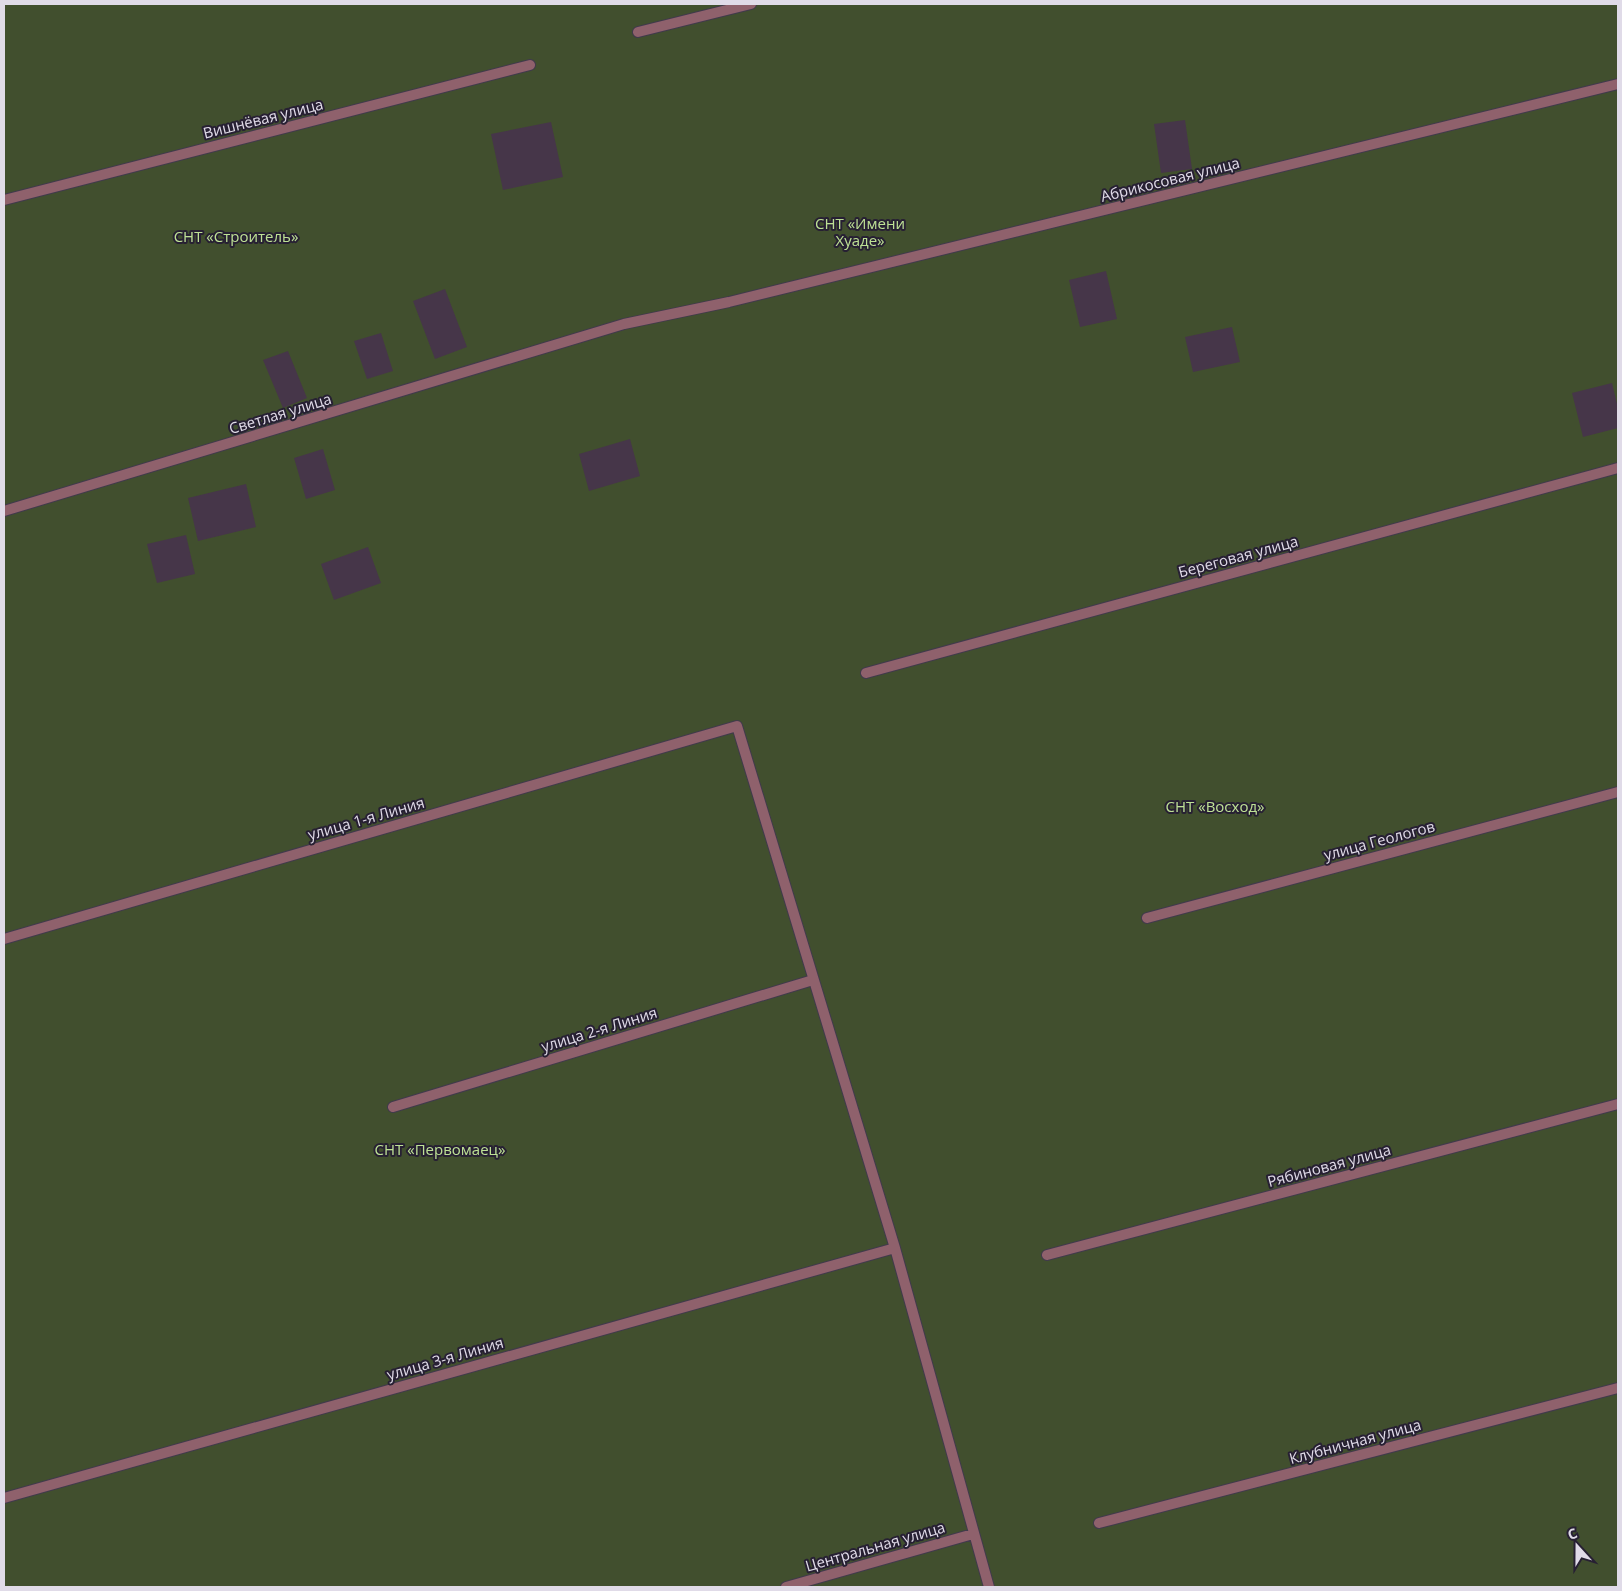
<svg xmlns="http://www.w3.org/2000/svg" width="1622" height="1591" viewBox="0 0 1622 1591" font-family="'Open Sans',sans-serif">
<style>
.green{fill:#414f2e}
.building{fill:#463649}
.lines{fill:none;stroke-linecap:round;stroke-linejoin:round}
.minor-casing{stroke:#413a4c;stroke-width:12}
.minor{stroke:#8f616c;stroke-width:10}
.labels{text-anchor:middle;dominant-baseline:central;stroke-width:4;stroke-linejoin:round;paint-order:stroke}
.street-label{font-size:15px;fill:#e0dbe8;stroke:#272033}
.park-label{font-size:15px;fill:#bee195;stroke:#272033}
</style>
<rect width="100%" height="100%" fill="#272033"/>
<!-- green -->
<path class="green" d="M4,4H1618V1587H4Z"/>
<!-- building -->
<path class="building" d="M1185,120L1192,169L1161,173L1154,124Z
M551,122L563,177L503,190L491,134Z
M1106,271L1117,319L1080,327L1069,280Z
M445,289L467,347L435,359L413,301Z
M1232,327L1240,362L1193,372L1185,337Z
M381,333L393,371L367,379L354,341Z
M288,351L307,398L283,408L263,360Z
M1612,383L1618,408V428L1583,437L1572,393Z
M630,439L640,476L589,491L579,454Z
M323,449L335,490L306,499L294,458Z
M246,484L256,527L198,541L188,498Z
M186,535L195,574L157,583L147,544Z
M368,547L381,583L334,600L321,564Z"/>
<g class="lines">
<!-- minor casing -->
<g class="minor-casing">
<path id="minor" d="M638,32L751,4
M4,200L530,65
M4,511L624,324L729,302L1618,84
M866,673L1618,468
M1147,918L1618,792
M4,939L737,726L895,1248L989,1587
M393,1107L813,980
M1047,1255L1618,1104
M4,1498L895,1248
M1099,1523L1618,1388
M786,1587L973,1534"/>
</g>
<!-- minor -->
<use href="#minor" class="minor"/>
</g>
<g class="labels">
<!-- street labels -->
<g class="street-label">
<text transform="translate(263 118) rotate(-14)">Вишнёвая улица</text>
<text transform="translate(1170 179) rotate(-14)">Абрикосовая улица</text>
<text transform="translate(280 413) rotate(-17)">Светлая улица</text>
<text transform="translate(1238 556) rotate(-15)">Береговая улица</text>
<text transform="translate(366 818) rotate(-16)">улица 1-я Линия</text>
<text transform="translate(1379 840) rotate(-15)">улица Геологов</text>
<text transform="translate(599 1029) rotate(-17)">улица 2-я Линия</text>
<text transform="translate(1329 1165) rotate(-15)">Рябиновая улица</text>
<text transform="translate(445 1358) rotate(-16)">улица 3-я Линия</text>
<text transform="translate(1355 1441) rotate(-15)">Клубничная улица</text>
<text transform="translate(875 1546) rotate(-16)">Центральная улица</text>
</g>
<!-- park labels -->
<g class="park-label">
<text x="860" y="223">СНТ «Имени<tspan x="860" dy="17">Хуаде»</tspan></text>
<text x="236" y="236">СНТ «Строитель»</text>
<text x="1215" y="806">СНТ «Восход»</text>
<text x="440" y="1149">СНТ «Первомаец»</text>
</g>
</g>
<!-- border -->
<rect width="1622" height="1591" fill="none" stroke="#e0dbe8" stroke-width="10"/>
<!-- north arrow -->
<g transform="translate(1577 1546) rotate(339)" stroke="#272033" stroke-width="4" paint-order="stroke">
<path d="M0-4L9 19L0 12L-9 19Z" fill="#e0dbe8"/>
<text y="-8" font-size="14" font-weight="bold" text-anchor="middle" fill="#e0dbe8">С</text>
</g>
</svg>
